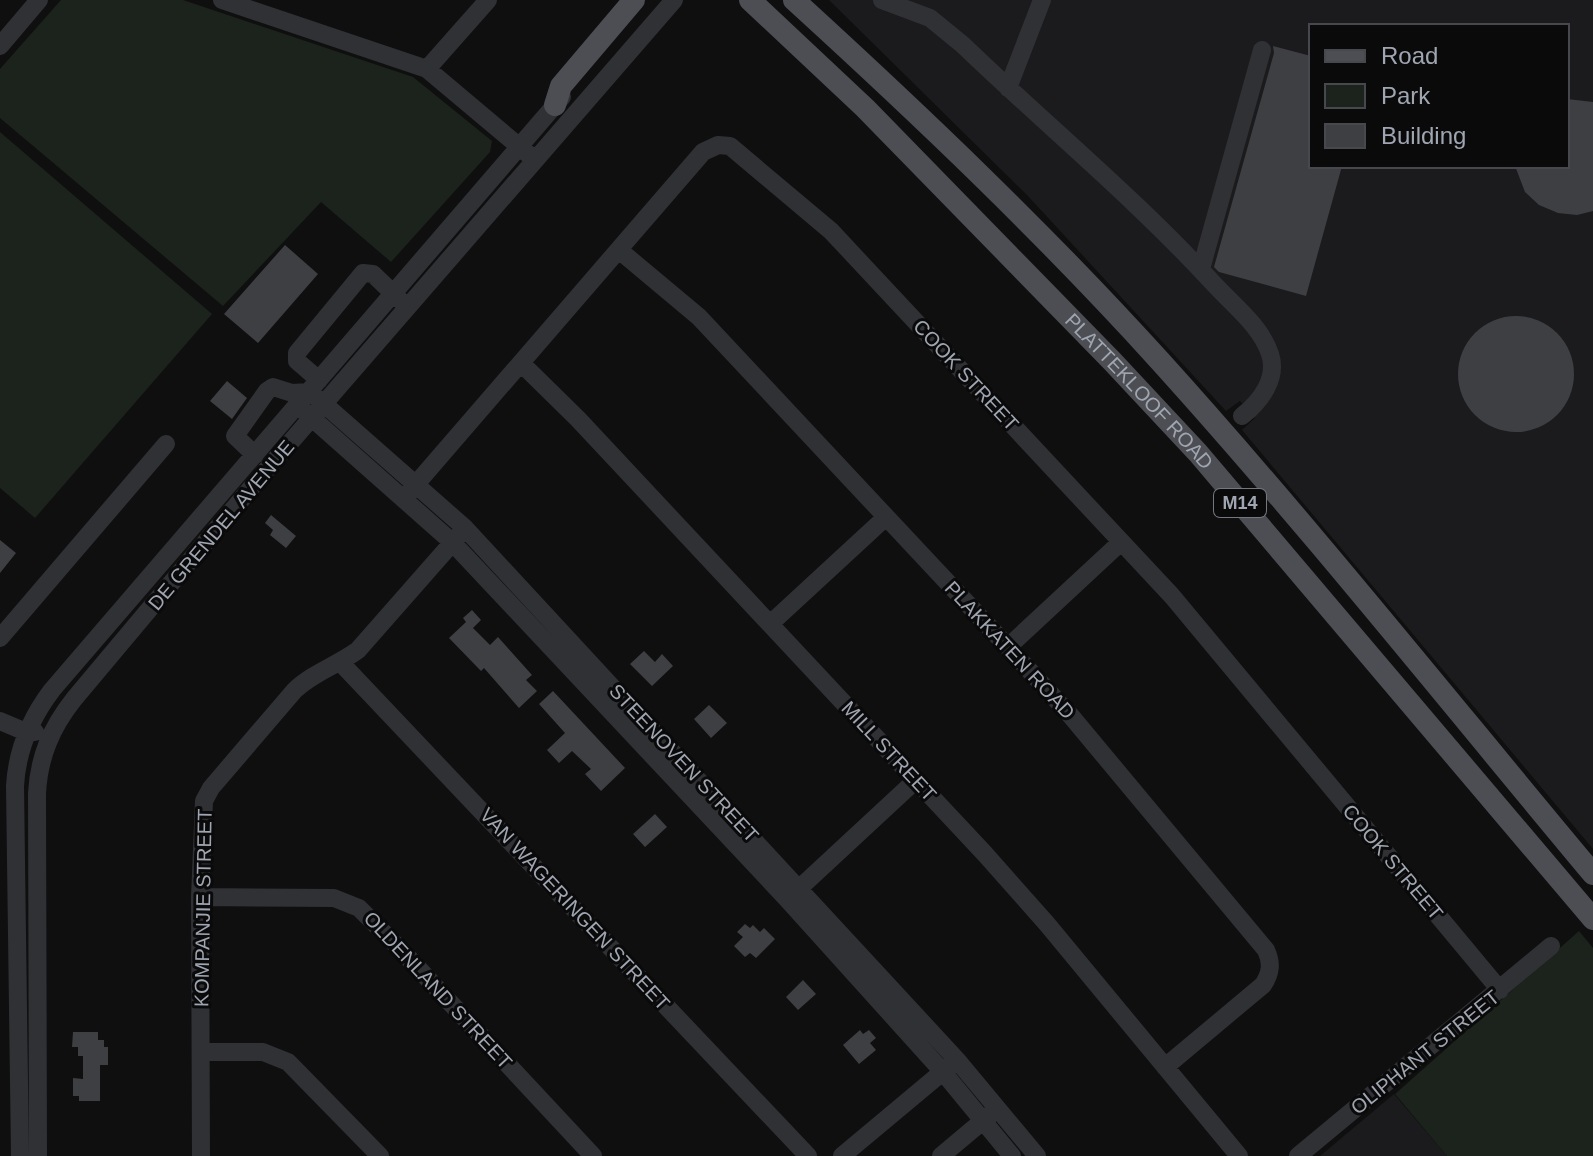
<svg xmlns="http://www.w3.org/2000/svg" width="1593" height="1156" viewBox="0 0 1593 1156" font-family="Helvetica,sans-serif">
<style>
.built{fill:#1b1b1d;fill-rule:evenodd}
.green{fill:#1b231c}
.building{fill:#3e3f43}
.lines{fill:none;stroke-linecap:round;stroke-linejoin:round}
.minor{stroke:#303135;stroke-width:18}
.major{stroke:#4c4e54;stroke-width:22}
.labels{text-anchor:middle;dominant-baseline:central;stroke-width:6;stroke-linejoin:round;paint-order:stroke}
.shield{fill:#0a0a0b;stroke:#73777f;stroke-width:2}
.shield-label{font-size:18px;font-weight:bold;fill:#a0a6b1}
.street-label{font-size:20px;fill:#a0a6b1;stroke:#0a0a0b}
</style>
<rect width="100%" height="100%" fill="#0f0f10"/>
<!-- built -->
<path class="built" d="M829,0H1593V849L1242,430L1255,418L1240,401L1226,411L1027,195ZM1311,26H1567V166H1311Z
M1394,1094L1447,1156H1320Z"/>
<!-- green -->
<path class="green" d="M61,0H183L413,77L492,141L490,152L391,262L321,202L223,306L0,118V69Z
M0,132L212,314L35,518L0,488Z
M1579,931L1593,948V1156H1447L1395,1094Z"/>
<!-- building -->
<path class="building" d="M1273,46L1311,56V166H1342L1306,296L1219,272L1214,267L1274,53Z
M1567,99L1593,102V211L1577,215L1558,213L1539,205L1525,192L1515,166H1567Z
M285,245L318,274L258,343L224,314Z
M1458 374a58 58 0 1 1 116 0a58 58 0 1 1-116 0Z
M227,381L247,398L232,419L210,401Z
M271,515L296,536L286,548L270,535L273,530L265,523Z
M0,540L16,553L0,573Z
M472,610L481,620L473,628L490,645L498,637L532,675L526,680L537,691L519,708L484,668L481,671L449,638L466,622L463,618Z
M644,651L655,662L662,654L673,666L652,686L630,664Z
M553,691L625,768L601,791L585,774L591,769L572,751L559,763L547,750L565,733L539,704Z
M709,705L727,723L711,738L694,719Z
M655,814L667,827L645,847L633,834Z
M745,924L750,928L753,925L760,932L764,928L775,939L756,958L750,953L745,957L734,946L743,937L737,932Z
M803,980L816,994L798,1010L786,997Z
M860,1030L863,1034L869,1030L876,1038L870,1043L876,1050L859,1064L843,1045Z
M73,1032H98V1040H104V1047H108V1065H100V1101H79V1096H73V1078L83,1079V1056H78V1047H72Z"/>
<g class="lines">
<!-- minor -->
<path class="minor" d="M222,0L427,69L528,154
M882,0L930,18L963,45C1046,125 1135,198 1213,283C1233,305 1261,326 1270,354C1278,378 1261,401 1242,416
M0,46L39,0
M427,69L488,0
M1008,88L1042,0
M619,250L699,317L1008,647L1071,716L1266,950C1272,963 1271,973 1263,985L1165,1067
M1201,269L1262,50
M521,363L578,419L985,854L1047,924L1239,1156
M319,380L297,361V353L363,273L373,274L399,299
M315,396L465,528L957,1060L1037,1156
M304,411L452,542L788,900L943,1072L1012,1156
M255,455L235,436L267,391L273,387L292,393L309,392
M404,498L703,152L718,145L730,146L831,231L1172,596L1500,990
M770,624L886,517
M0,638L166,444
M1008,647L1121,542
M341,663L808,1156
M0,721L26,732H35
M792,895L916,780
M200,897L334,898L359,908L403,952L593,1156
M201,1052H263L288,1062L380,1156
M20,1156L15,786C17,750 30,719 52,690L562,97
M38,1156L37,793C39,757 51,728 74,699L256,482L674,0
M201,1156L200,897L204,801L211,788L294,691C312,673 338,665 358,650L460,534
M842,1156L952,1064
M941,1156L991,1114
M1298,1156L1551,946"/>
<!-- major -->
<g class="major">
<path id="s1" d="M750,0L865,108L1112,361L1198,453L1593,919"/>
<path d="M794,0C920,115 1045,234 1160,361C1310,527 1450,703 1593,874"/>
<path d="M555,105L561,86L634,0"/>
</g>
</g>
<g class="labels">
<!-- shield labels -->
<rect class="shield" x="1214" y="489" width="52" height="28" rx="6"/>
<g class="shield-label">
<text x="1240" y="503">M14</text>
</g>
<!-- street labels -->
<g class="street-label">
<text transform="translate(966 375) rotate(47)">COOK STREET</text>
<text stroke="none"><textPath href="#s1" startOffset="552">PLATTEKLOOF ROAD</textPath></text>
<text transform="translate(221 525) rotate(-50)">DE GRENDEL AVENUE</text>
<text transform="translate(1010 650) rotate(47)">PLAKKATEN ROAD</text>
<text transform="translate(889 751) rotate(47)">MILL STREET</text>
<text transform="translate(684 763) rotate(47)">STEENOVEN STREET</text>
<text transform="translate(1393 862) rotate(50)">COOK STREET</text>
<text transform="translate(203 908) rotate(-89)">KOMPANJIE STREET</text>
<text transform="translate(575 909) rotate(47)">VAN WAGERINGEN STREET</text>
<text transform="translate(438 990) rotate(47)">OLDENLAND STREET</text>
<text transform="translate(1425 1052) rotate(-39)">OLIPHANT STREET</text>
</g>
</g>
<!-- legend -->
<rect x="1309" y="24" width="260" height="144" fill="#0a0a0b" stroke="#46484d" stroke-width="2"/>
<rect x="1325" y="50" width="40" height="12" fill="#4c4e54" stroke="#46484d" stroke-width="2"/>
<text x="1381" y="64" font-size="24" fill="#a0a6b1">Road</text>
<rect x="1325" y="84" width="40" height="24" fill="#1b231c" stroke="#46484d" stroke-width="2"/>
<text x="1381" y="104" font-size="24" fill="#a0a6b1">Park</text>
<rect x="1325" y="124" width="40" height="24" fill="#3e3f43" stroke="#46484d" stroke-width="2"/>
<text x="1381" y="144" font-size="24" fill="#a0a6b1">Building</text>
</svg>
